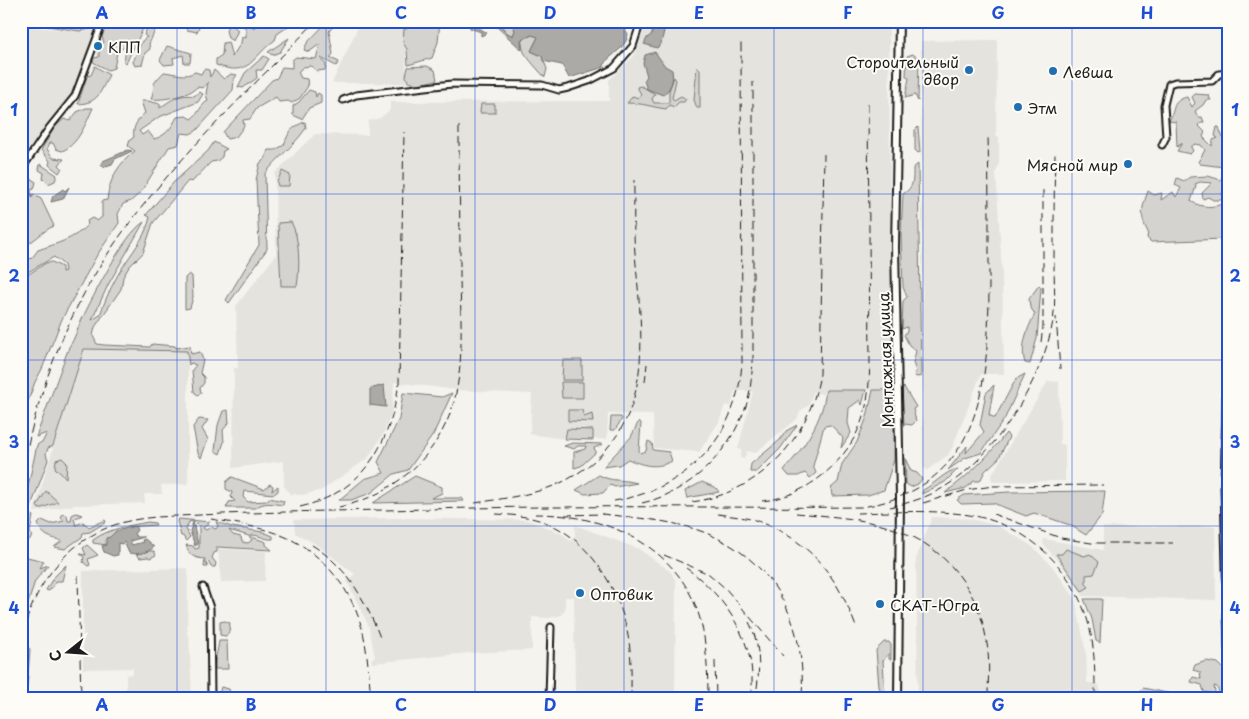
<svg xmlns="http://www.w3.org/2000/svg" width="1249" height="719" viewBox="0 0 1249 719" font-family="'Playpen Sans',sans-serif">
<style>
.built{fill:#e4e3de}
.green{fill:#d4d3cf;stroke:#787876;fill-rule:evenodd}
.water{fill:#abaaa6;stroke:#72716f}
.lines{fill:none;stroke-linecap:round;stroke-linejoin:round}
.minor-casing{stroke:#1c1c1c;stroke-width:9}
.tertiary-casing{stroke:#1c1c1c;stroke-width:10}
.minor{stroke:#fdfcf7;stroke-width:5}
.tertiary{stroke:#fdfcf7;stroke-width:6}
.rail{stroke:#1c1c1c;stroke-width:1;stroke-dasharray:8 4;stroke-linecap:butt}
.grid{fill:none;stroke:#1d4ed8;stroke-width:1;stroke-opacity:0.55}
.poi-dot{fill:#1f6fb2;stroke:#fdfcf7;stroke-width:2}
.labels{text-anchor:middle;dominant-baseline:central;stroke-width:4;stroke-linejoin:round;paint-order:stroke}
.poi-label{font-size:15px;fill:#1c1c1c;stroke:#fdfcf7;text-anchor:start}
.street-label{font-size:15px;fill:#1c1c1c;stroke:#fdfcf7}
.neatline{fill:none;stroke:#1d4ed8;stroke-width:2}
.grid-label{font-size:16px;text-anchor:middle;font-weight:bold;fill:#1d4ed8}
</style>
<rect width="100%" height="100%" fill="#f4f3ee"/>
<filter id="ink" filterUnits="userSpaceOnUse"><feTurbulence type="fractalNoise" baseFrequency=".02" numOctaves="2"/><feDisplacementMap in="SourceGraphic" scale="10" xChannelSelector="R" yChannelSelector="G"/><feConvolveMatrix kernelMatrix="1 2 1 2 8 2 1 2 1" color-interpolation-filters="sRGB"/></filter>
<g filter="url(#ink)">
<!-- built -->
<path class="built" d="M361,21H406V83H332Z
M646,21H889L891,390L826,391V395L813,392L809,405L800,411L797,419L755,453L747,451L744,459L740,458L742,450L738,449L753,391H735L731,406L725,405L719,422L699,452L654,448L653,415L608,414L607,439H565L530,434L532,394L457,390L394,382L392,410L388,422L384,433L368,458L322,490L302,495L290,494L284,486V461L233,468L234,368H238L236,306L276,255L275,173L315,134L368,135V121L380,118L390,110V102L609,101V80L634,56Z
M21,26L80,31L95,28L103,31L100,44L99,49L95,48L74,107L58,123L21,177Z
M997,40L996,136L999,137V164L996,172L1002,272L1004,374H981L953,446L948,455L927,470L923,468L921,41Z
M83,349L188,351V484L161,485L162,494H144L145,503L75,505L34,512Z
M1048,381L1059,382L1060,444L1065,445V481L992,482L991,476Z
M932,517L970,519L998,526L1032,546L1052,566L1075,598L1086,652L1087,683H1097L1100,687V698H918L916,559Z
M397,518L528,520L564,535L570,541L575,536V525L639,549L671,572L676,582L675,698H562V692H575L574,597H565V610L561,615L549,618L532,617V650L468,653L372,663V658L375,657L369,627L347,581L355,574L314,543L295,533L294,520Z
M1215,526L1216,600L1083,596L1065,569L1043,544L1044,539L1103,550V527Z
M218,549L266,551L265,581L221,582Z
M188,568L187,635L189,636L192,698H126V675L133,674V668L83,669V571Z"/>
<!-- green -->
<path class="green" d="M45,21H86L87,24L91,21H98L95,28L80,31L47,26Z
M107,21H121L120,26L123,27L126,21H145L146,23L126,63L124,62L126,49L124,47L117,53L114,68L108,70L93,62L94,58L99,57V49L104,42L102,37Z
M181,21H201L197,32L187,30Z
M230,21H234L232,25L238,30L233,41L228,38L226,30Z
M235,21H250L249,24L254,28L257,25L256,21H287L292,24L277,34L275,40C251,57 251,78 216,65V59L222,55L223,43L228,42L232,57L241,43L242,37L246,38V28Z
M328,21H339L329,31L333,54L330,58L339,62L336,66L321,58L322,61L326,64L325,70L317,71L311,66L303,67L298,72L301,78L307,79L308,86L300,98L292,103L288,101L279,102L276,97L257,108L250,119L243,120L244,126L236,137L227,139L223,132L272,80L277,78L282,67L292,68V60L296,57L316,59L320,44L309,52L304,50L307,43Z
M414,21H440L438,42L432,58L408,65L407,49L403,43L404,29H407L409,24Z
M497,21H510L515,30L513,36L507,33Z
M153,22L157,26L149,44L150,49L145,53L142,65L135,66L133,62L142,41L147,37L144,35L149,24Z
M532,35L538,37L531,51L542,56L547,69L545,77C542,75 525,55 524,52C522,48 523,45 521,40Z
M289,38L280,52L272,55L268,52Z
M167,46L191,53L190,63H184L183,55L173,58L174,64L164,65L160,60Z
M913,54L919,59L918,101L915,95L905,98L909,78L906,76L907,56Z
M264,56L269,59L262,70H256L257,78L243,88L238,87L245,73Z
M95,66L109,75C100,92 99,103 78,104L87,76L91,75Z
M427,66L435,70L437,80L418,84L408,82L406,76L408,67Z
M697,66L700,70V108H697L694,100Z
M204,69L209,70L210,77L214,70L224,79L231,74L237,75L234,79L233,90L196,131L190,134L181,133L178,145L169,147L141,192L131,201L123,204L118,214L119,223L97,255L62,319L42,369L35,382L21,420V279L46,263L52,262L62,267V272L65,271L64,265L54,257L21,276V262L32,258L38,250C55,244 76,239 88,224L87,221L92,218L97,221L102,217V201L107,200C109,179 119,163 135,151L128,146L130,140L134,137C132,127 138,119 145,113L141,101H148L160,104V108C170,100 181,93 194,96L199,92L203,94L198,102L159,117L139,131L142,135L148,131L154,139C166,136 172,127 177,117L186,116L191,119C199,114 200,105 208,101L206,94L208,82L203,88L197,87C191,95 161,101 151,99C157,82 148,88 164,72C175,73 185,78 195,72L201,74Z
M674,77L676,80L672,98L674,100L681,96L686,99L684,102H679L674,107L669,105L666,109C652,107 642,103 627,103L633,96L638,98L641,94L637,87L641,86L655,94L652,99L654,103H669V91Z
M309,90L315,92L316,97L318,93L321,95V103L309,108L302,119L293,115V106L299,102Z
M1195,94L1208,95L1211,100H1206L1203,105L1195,111L1198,117H1202L1204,122L1198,125L1205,132L1203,137L1212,146L1213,140L1218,138L1215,136L1217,127H1219C1221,138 1237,155 1224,167L1200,164L1198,162L1205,150L1201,145L1195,144L1191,147L1193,151L1190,154L1177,151L1182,143L1177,147L1176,122L1169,121C1176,108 1171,101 1187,97L1192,107L1195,103L1192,97Z
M481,104H495V113H480Z
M86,108H93C86,123 78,145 62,151L56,149L53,143H49L47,149L53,158L64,159L59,165L62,168L59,173L49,165L50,161L41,150L55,127L64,119L70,121L77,112Z
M305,122L306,128C293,147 278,157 265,174L267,249L229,303L226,300L259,245L256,180L260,163L265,159L268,150H275L284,145C288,133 292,126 305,122Z
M918,127L920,152L918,153L915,150V130Z
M214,142L227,149L223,151L222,157L217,161L211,162L192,182L188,181L153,223L143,253L129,267L123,277L121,289L95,327L93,336L97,344L104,345L150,347L152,344L175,346L176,348L190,346L191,354L200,352L203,360L200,373L204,377V383L200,388L201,393L198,395L194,392L192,370L196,365L191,363L189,365L187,351L84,349L53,446L48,448L46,454L48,460L29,512L33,516L30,532L32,537L26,543C22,536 23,532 28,526C26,515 23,504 29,494L27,491L37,445L43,441L47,433L36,437L69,347C75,339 77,329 82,319C93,297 124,234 144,222L108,285L92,320L100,315C106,297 115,278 126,262C136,247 146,235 150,217L146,215L174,182L208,151Z
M40,164L57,175L55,181L48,184L43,179L44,173L39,170Z
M918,164L921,376L918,377L914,376L916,371L913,363L916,351L909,345L904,335L907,331V327L902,329L903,301L907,297L903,287L901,235L903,194C914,187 913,181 913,168Z
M282,171L290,175L289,186H278L277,182Z
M25,175L36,182L34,189L31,190L32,198L33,194L41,199L54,226C41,231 35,243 21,246V197L25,188L21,182Z
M1208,176L1221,180L1222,176L1228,177V194L1225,189L1222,193L1224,199L1228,200L1223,211L1227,214L1224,227L1227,232L1223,239L1151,242L1147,238L1148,232C1139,216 1142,208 1148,191L1154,195L1162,193L1161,200L1173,192L1176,197L1181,188L1175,185L1177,178L1184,181L1190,177ZM1200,182L1212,183L1202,193L1203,199L1208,197L1213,200H1222L1224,203C1215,208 1200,208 1191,201L1196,186L1195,184Z
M291,222C300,237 300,269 297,286H281L278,223Z
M189,274L192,276L193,297L190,308L185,309V278Z
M1039,285L1041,288L1037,338L1030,364L1025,363C1020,347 1027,329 1035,314L1030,307L1029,299Z
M563,360H582V380H562Z
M1025,374L1005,418L981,453L965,458L948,470L967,446L966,453L984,432L980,425L986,393L994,385L989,415L995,418L1016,379Z
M561,382H583V398H562Z
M904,387L916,407L913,409L916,421L912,425L904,424L902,389Z
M826,390H866L862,405L860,400L849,408L848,423L851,433L841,448L843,438L831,425L824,426L813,466L816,473L810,478L805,473L798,476H789L784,470C804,448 823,420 826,390Z
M873,390H895L894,460L884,490L868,495L832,496L831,488L838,482L842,464L857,442L867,417Z
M403,393L442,397L452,393L433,435L408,470L394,474L371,493L351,500H339L364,479L384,473L378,462L399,419Z
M228,410L229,423L223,430L224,442L220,454L215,451L218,425L223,411Z
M568,410H582L584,417L592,414L593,422L568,421Z
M611,417H621L622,419L615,430H610Z
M199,419L208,420L202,429L208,439L201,458L198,453L193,427Z
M639,421L641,423L639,451L641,453L646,451L648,441L652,443L653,450L669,452L672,461C657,469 644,466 628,459L619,465L603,467L631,437Z
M797,425L780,449L757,472H750L751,464L780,440L786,431Z
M567,429L593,430V440L565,439Z
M1006,433L1009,437L999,458L985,471L980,481H974L966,488L945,493C969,475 988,457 1006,433Z
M572,443L603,444L594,448L596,452L581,466L574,468V452L585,449L586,446H578L574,449L564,446Z
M62,458L67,463L66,478L55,468L56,460Z
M905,458L911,471L917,473L922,479L918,484L911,487L906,484Z
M958,469L945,482L922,494L923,490C935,484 945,471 958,469Z
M599,475C611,482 623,479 637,483L615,487L610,485L603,493L585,494L576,490Z
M415,476L442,487V493L431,498H462L464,501L373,503Z
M232,477L264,489L270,484L273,486L272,491L278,486V491L274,494L244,491L243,497L248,502L267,501L269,498L284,501L283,505C274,504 263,501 256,508H226L229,502L235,501L231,497L232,492L226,489V482Z
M702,482L716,488L719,492L687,498L685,491Z
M46,491L58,502L39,509L37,506Z
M1105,491L1102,515L1086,535L1070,525L1034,513L1026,516L993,503L961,504L957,500L964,495L1009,492Z
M76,513L82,515L74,519L76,525L83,522L89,527L105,520L106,522L90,532L83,533L82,537L65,549L54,547L62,541C50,537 43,537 38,524L42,520L51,524L64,521L61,517L63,514L67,515L68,521H71L72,515Z
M179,519L210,522L203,528L206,530L211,527L216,529L218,526L216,522L232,527L263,532L273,536V539C265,540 260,535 252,535V537L266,542V545L272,550L217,547V552L214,553L212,558L216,563L215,567H211L208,561L206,563L208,567H204L205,559C194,558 189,556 186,545L193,546L195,549L199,548V525L193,521L189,522L186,529L190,537L186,541L183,536H181L177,521ZM229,530L249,536L252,540L248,543L242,542L241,537L233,535Z
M148,522L155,523L156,525L128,527L106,545L93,543V540C110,528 128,526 148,522Z
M87,545L98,555L88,559L90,565L88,566L83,562L84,557L80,554L86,555L83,548Z
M1066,549L1084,556L1090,554L1099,562L1094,574L1086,575V584L1089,587L1082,591L1056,554H1062Z
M149,551H154L156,555L150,558L148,557L140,558L136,554Z
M23,556L44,561L40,568L48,565L35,581L23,620Z
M66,565L62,581H57L49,591L46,590L53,578Z
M1084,599H1102L1100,643L1096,641L1092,619Z
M225,621L230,623L229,632L226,636L220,635V622Z
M219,641H227L228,669H215C214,659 218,651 219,641Z
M884,642H889L891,645V660L889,659V653L883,661L885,695L883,696L879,687L876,650Z
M26,645L30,649L27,688L25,683Z
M1206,661L1218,663L1225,670L1227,698H1221L1217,687L1214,686L1216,698H1211V693L1204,692L1202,685L1191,682L1193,677L1201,679L1200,672L1193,670L1195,665Z
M221,687L229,689L232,698H218Z
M1143,688L1172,694L1173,698H1135Z"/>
<!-- water -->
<path class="water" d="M458,21H469L487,33L481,36V32L470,28L469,23Z
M486,21H497L507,33L513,36L515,30L510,21H620L628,34L626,41L621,48L605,62L604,67L569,78L562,65L543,61L542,56L531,51L538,37L532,35L521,40L522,50L497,27Z
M656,24L664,31L661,44L657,48L644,44L647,38L652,34L653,27Z
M655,52L665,66L672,70C674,80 671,89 663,95L647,89L644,81L647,76L643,63L645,55Z
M128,150L132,151L115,159L112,164L103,167L101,165L103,161Z
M69,187L63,199L51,202L53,196L63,189L65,191Z
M384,385L386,407L370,405V389Z
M193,522L198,544L195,546L190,531Z
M135,526L137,530L134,534L137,537H144L130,541L132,545L143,542L142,540L145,539L154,547C147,553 139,555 129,553L124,542L122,544L118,543V555L113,556L104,552L102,546L106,545V538L110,537L116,531Z"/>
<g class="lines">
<!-- minor casing -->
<g class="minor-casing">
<path id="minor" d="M343,100L356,95L452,84L542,85L559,90L568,88L589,81L614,68L633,46L641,21
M1162,145L1166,137L1164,105L1169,84L1175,82L1212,81L1219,74L1228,73
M21,170L50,127L75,96L103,21
M1228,318L1224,487L1228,648
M203,587L210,608L211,698
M549,698L551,627"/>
</g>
<!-- tertiary casing -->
<g class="tertiary-casing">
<path id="tertiary" d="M898,698L900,497L895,247L899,21"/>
</g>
<!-- minor -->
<use href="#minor" class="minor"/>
<!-- tertiary -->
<use href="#tertiary" class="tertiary"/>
<!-- rail -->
<path class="rail" d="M1056,317L1060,369
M1041,342L1043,327V190
M645,382L647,364
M21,480C34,402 63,322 107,255C162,171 246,94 316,21
M614,501C687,489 737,438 742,363L741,41
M762,501C807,497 850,460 863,417C869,400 869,381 870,363L868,104
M692,502C759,493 809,440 820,374L824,154
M475,503C506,498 543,494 570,478C658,427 642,338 635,253C633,229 634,204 634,180
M642,503C691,492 730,452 746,406C751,392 751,377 753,364V82
M923,503L967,490L993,486L1103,485
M300,507C364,492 390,444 399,383L404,132
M339,507C398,495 447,448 457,388C464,349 460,309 460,270C460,221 459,171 459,122
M890,507C909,503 929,497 946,486C996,455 1043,379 1053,321C1056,303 1054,283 1054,264C1054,227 1054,191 1055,154
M796,513C862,519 922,522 963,581C976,600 984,621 987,644C990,662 988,680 988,698
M857,513C896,512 937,509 975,516C1030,527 1073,569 1088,622C1095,646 1095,673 1095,698
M496,514C512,515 527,516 542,521C589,537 620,590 628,636C632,656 631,677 631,698
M535,514C613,514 691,552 704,637C707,657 708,678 708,698
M602,514C636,518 673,520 706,533C777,562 806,625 802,698
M718,514C730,516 743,517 755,520C808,538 838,576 856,627
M993,514L1061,538L1091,543H1173
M565,515L603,514
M211,519C237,524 264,527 288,538C327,556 356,596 364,637C368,657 369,678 371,698
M312,545C348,567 366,601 381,640
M664,555L709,574L726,589L783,656
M686,568C715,588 740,620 749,655C753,668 752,684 752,698
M78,575L81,698
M749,622C760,644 760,664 757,688
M21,645C28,597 57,551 102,530C134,515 166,517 200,515C243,513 285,512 328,511C406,510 483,507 561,507C661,506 762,508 862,507C989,486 989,372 989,269C989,225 989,181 988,136
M715,661L716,698
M55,698V688"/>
</g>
</g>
<!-- grid -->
<path class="grid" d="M177,21V698M326,21V698M475,21V698M624,21V698M774,21V698M923,21V698M1072,21V698M21,194H1228M21,360H1228M21,526H1228"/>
<!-- markers -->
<g class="poi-dot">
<circle cx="98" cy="46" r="5"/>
<circle cx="969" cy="70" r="5"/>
<circle cx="1053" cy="71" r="5"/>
<circle cx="1018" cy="107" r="5"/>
<circle cx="1128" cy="164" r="5"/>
<circle cx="580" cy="593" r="5"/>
<circle cx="880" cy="604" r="5"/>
</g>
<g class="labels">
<!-- poi labels -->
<g class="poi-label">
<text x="108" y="46">КПП</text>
<text x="959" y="61" text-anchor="end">Стороительный<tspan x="959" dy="17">двор</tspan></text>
<text x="1063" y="71">Левша</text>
<text x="1028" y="107">Этм</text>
<text x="1118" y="164" text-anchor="end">Мясной мир</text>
<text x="590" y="593">Оптовик</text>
<text x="890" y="604">СКАТ-Югра</text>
</g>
<!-- street labels -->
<g class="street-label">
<text transform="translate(885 360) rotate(-92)">Монтажная улица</text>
</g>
</g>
<!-- margin -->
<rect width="1249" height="719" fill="none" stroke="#fdfcf7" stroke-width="55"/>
<!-- north arrow -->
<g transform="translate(68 652) rotate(253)" stroke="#fdfcf7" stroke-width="4" paint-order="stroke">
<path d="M0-4L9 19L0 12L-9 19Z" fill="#1c1c1c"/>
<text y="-8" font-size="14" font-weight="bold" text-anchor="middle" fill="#1c1c1c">С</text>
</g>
<rect x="28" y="28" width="1194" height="664" class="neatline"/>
<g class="grid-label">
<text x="102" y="19">A</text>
<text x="251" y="19">B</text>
<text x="401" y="19">C</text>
<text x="550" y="19">D</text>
<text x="699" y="19">E</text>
<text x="848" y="19">F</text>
<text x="998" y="19">G</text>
<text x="1147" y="19">H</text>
<text x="14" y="116">1</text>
<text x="1235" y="116">1</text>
<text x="14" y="282">2</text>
<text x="1235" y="282">2</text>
<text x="14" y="448">3</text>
<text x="1235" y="448">3</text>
<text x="14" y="614">4</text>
<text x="1235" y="614">4</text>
<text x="102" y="711">A</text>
<text x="251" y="711">B</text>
<text x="401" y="711">C</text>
<text x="550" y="711">D</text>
<text x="699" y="711">E</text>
<text x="848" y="711">F</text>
<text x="998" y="711">G</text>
<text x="1147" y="711">H</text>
</g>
</svg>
